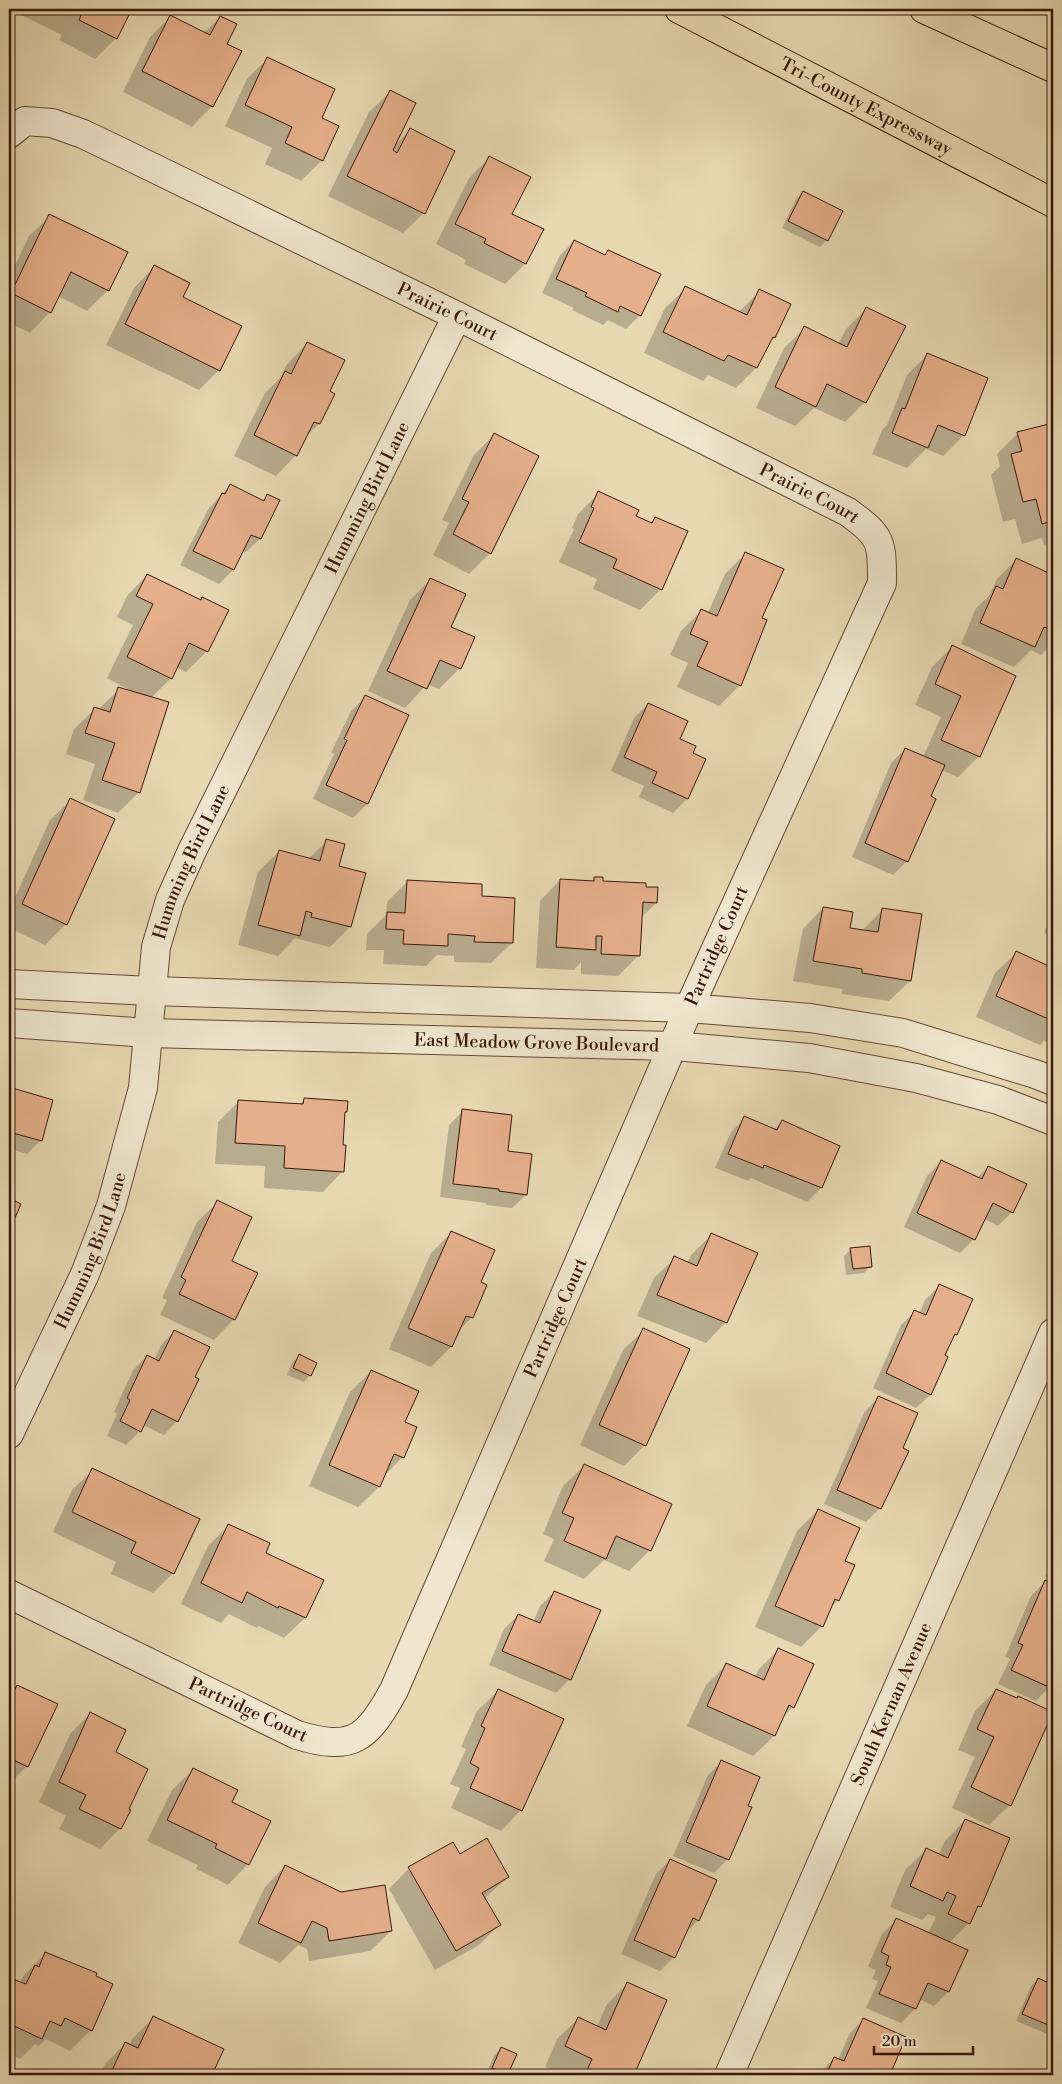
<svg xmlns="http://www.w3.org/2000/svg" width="1062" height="2084" viewBox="0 0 1062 2084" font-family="'Libre Bodoni',serif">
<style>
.shadow{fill:#0003}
.building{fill:#e5af8b;stroke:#38180c}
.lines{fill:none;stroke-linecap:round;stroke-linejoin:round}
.minor-casing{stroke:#644836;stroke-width:30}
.highway-casing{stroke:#38180c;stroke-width:30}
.minor{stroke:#efe6cd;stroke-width:28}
.highway{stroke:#e7d8b2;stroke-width:28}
.labels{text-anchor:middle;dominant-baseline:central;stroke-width:4;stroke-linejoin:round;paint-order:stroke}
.street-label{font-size:18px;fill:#38180c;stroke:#efe6cd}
</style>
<rect width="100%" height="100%" fill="#e7d8b2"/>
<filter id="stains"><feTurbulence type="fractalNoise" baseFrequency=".004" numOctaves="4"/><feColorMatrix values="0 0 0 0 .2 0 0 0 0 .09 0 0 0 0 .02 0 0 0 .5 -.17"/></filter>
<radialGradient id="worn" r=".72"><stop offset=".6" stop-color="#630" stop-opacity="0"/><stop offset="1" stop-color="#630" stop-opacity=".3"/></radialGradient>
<!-- shadow -->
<path class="shadow" d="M9,9H131L116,38L95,59L59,40L62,35Z
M171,16L204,33L220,17L225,44L212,106L192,127L123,92L150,37Z
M268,58L322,160L301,181L265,164L272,148L225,126L247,79Z
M390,92L395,145L410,130L424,213L403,233L328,196L369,112Z
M490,157L511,214L525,264L505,284L464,264L466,260L436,244L469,178Z
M803,192L827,240L820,247L782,228L796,199Z
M50,216L108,290L87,311L58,296L50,312L30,333L9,323V278L29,236Z
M574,241L604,256L608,251L640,315L626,329L608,320L603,325L572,310L574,308L542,293L560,255Z
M154,267L182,298L219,370L199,390L106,345L134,288Z
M686,288L738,313L760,291L774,337L768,343L756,368L736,388L708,375L703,381L644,353L665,308Z
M866,309L904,327L865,402L845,422L814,408L795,426L756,408L784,348L805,328L838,344L846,329Z
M308,343L328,392L333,394L319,424L305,437L296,455L276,476L234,456L265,393L280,378L287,364Z
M927,355L964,435L943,456L926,449L907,468L872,454L882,430L887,425L907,375Z
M1053,424V542L1044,545L1042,538L1022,544L1015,519L1003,522L991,475L1000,466L997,454L1018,433Z
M494,435L490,553L469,574L433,555L449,523L442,520L474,455Z
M230,486L262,501L268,495L278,501L260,539L246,552L242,551L233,570L219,584L180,565L209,508Z
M599,493L634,517L650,524L655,518L661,589L640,610L593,589L597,579L559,562L574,529L572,528L578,514Z
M745,554L761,618L740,685L719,706L677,687L688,663L670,655L681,631L702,610L708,613L725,574Z
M1016,560L1053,576V643L1041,655L1031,650L1014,667L961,644L976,608L990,595L996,580Z
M147,575L200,601L203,598L207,651L186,672L176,667L171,678L151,698L139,792L118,813L83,800L95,764L66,754L74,729L95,709L98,710L119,689L139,695L107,678L133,625L117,617L127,596Z
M431,579L450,627L460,668L439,689L427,684L405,708L368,691L410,600Z
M952,647L979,756L958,777L941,770L929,797L934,799L907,861L893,875L852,857L891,763L905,749L923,757L941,717L915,705L932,667Z
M365,697L407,716L367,804L353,818L313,799L334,754L331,753L351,711Z
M648,704L691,753L705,759L687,799L673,813L639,797L644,786L611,771L634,718Z
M71,800L66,924L45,945L9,928V911L50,820Z
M327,841L337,867L364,874L350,927L330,947L295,938L278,956L238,945L258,872L279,851L308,859Z
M595,878L602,882L644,888L656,903L641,918L639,955L618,976L581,974V962L574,970L536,968L540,901L560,880L591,882Z
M407,882L480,898L512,943L491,963L454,962V956L437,955L426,966L383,964L384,950H366L367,934L386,915L387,902Z
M823,908L849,929L862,931L883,909L921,915L910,981L889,1001L842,994V989L793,981L803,929Z
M1053,912V937L1044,933Z
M1016,953L1053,970V1045L1044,1041L1040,1045L976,1017L995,973Z
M9,1088L52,1101L41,1140L27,1154L9,1149Z
M304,1100L346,1112L343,1114L342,1146L343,1171L323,1192L264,1188L265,1166L215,1164L218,1122L238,1102L299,1105Z
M463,1111L507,1152L526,1195L512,1208L486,1205V1203L440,1197L449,1125Z
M745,1118L773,1130L782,1122L838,1146L821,1188L807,1202L751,1178L748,1181L715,1168L731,1132Z
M941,1162L977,1178L988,1167L1012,1212L998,1226L984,1219L974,1239L960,1253L904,1227L927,1176Z
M218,1202L230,1262L234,1319L214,1340L160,1315L167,1300L162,1298L197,1222Z
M452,1232L480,1283L472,1317L458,1331L451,1347L431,1367L389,1349L431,1253Z
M712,1234L726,1322L706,1343L637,1316L654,1278L675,1258L687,1263L691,1255Z
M851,1249L871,1266L864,1273L846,1275L844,1256Z
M939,1286L956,1334L951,1339L944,1356L930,1395L916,1408L873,1388L901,1325L915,1311L919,1314L925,1300Z
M644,1330L645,1445L624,1466L580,1445L623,1350Z
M175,1331L194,1378L177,1421L164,1435L143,1425L140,1431L126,1445L107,1436L117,1414L114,1412L133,1370L147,1356L154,1360L161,1345Z
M299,1356L310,1375L304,1382L287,1375L292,1363Z
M371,1372L403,1423V1457L382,1478L379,1487L358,1507L309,1486L350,1392Z
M879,1397L901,1448L880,1508L866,1522L824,1504L865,1411Z
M584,1466L670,1504L650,1550L629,1571L604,1560L584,1579L544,1561L554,1539L543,1534L563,1486Z
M93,1470L173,1573L153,1593L111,1574L116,1562L53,1532L72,1490Z
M818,1510L844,1562L838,1600L829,1610L822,1626L801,1647L755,1627L797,1531Z
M228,1526L264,1553L322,1581L305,1618L284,1638L259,1626L257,1628L229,1614L221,1623L181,1604L208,1546Z
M1053,1537V1549L1049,1547Z
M1053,1559V1580L1045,1577Z
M1045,1582L1053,1585V1678L1049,1687L1036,1701L998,1684L1010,1659L1005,1657L1031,1596Z
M554,1592L570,1679L556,1693L489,1665L504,1629L518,1615L533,1622L540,1606Z
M778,1650L793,1707L781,1719L774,1736L753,1756L687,1726L706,1685L726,1665L755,1677L758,1670Z
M17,1686L56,1705L27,1766L9,1784V1695Z
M996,1690L1010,1805L989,1825L952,1808L975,1757L958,1750L975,1711Z
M498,1691L521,1810L501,1831L451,1808L460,1788L450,1784L466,1749L461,1747L477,1711Z
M90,1714L127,1810L120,1828L100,1849L59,1829L66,1816L39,1802L70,1734Z
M722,1761L728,1859L714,1873L673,1856L708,1775Z
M193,1770L248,1864L228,1885L196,1869L198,1865L147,1841L172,1790Z
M965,1820L979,1906L973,1912L969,1923L949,1943L966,1950L948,1992L934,2006L919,1999L915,2009L901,2023L866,2008L878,1981L872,1979L876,1970L868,1967L882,1934L896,1920L928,1934L936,1917L928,1914L922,1920L890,1907L905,1870L926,1850L938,1855L945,1841Z
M459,1855L508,1877L484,1899L499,1925L479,1945L435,1970L389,1889L409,1868Z
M670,1860L698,1920L685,1934L674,1957L660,1971L621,1954L656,1874Z
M285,1866L391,1931L370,1951L309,1961L307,1949L298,1945L280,1963L238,1943L265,1887Z
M46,1953L91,2030L70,2051L46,2039L39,2046L35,2044L20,2059L9,2053V1985L14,1980L19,1983L25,1974Z
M1038,1979L1053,1986V2032L1050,2035L1016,2021L1031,1986Z
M628,1983L666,2000L633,2075H564L545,2067L557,2039L578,2019L597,2027L607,2004Z
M154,2017L222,2050L210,2075H100L105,2064L125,2044L129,2046L133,2038Z
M864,2019L905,2037L889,2075H819L834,2058L838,2060L850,2033Z
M501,2049L515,2054L507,2074L486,2075L494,2055Z"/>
<!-- building -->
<path class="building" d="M69,9H132L117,39L79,20L81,15Z
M170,15L210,35L220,16L237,24L227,44L242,51L213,107L142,71Z
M267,57L335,89L322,118L339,126L323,161L285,143L292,127L245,105Z
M390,90L416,103L393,150L397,153L410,128L455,151L425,214L347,176Z
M489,156L531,177L512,214L544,229L526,264L484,243L486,239L455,224Z
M803,191L843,211L828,241L788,221Z
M49,214L128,252L109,291L71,272L51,313L11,293Z
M574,240L605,255L608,250L661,274L641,316L620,306L618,312L585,296L587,293L556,279Z
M154,265L190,283L183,297L242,326L220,371L125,324Z
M685,286L747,315L759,289L791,304L775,338L773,337L757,368L728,355L724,361L663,332Z
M866,307L906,326L866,403L827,384L816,407L775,387L804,326L847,347Z
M307,342L345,360L330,391L335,394L320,424L314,422L297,456L254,435L285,371L291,374Z
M927,353L988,378L965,436L938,425L928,448L892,433L902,408L905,409Z
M1053,423V521L1042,524L1036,499L1023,502L1011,454L1022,451L1017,432Z
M494,433L539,456L491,554L453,534L469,502L462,499Z
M230,484L264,501L267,494L280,500L261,539L251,535L234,570L193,551L222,493L225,494Z
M598,491L639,510L636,516L652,523L655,517L688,531L662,590L613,568L617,559L579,542L594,508L591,507Z
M745,552L784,569L762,618L767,620L741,686L697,666L708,642L690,634L701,609L717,616Z
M1016,558L1053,575V631L1044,627L1035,647L980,623L996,586L1003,589Z
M147,574L201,600L202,597L229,610L208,652L189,643L172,679L127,657L153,604L136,596Z
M430,578L466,594L451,627L475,637L461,669L440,660L427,689L387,671Z
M952,645L1016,676L980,757L941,740L961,696L935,684Z
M118,687L169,702L140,793L102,780L115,743L85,733L94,707L110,712Z
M365,695L409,715L368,804L326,785L347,740L344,739Z
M648,703L688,721L680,739L696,746L693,753L706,759L688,799L652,783L657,772L624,757Z
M905,748L945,765L931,796L936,799L908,862L865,843Z
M70,798L115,819L67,925L22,904Z
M326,839L345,844L339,866L366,873L351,927L311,917L312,913L306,911L300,936L258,925L279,850L320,861Z
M594,877H603V881L646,883V887H658L657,903L643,902L640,956L601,954L602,936H596V950L556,947L560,879L594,881Z
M407,880L482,884V896L515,898L513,943L474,942L475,936L448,934V946L403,944L404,930L386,929L387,912L405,913Z
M823,907L853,912L850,928L878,932L882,908L922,914L911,981L862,973V969L813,961Z
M1016,951L1053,968V1021L996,996Z
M9,1087L53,1100L42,1141L9,1132Z
M304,1098L348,1101L347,1112H345L343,1145H346L344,1172L284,1168L285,1146L235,1143L238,1100L303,1104Z
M462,1109L512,1115L508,1151L532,1154L527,1195L499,1191V1189L453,1184Z
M744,1116L777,1130L782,1120L840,1146L822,1188L764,1165L763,1168L728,1154Z
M941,1160L982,1179L988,1166L1027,1184L1013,1213L993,1203L975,1240L917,1213Z
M9,1198L21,1204L9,1232Z
M217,1200L252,1217L232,1261L258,1273L235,1320L179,1294L186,1280L181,1277Z
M451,1231L495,1250L481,1282L487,1285L473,1318L466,1316L452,1347L408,1328Z
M711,1233L758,1253L727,1323L657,1295L674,1256L697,1266Z
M870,1246L872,1267L853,1269L850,1248Z
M939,1284L973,1299L957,1335L955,1334L945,1355L948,1357L931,1395L886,1373L914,1310L926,1315Z
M643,1328L690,1349L646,1446L599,1425Z
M174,1330L210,1347L195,1377L199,1379L178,1422L152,1409L141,1432L120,1421L130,1400L127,1398L147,1355L159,1361Z
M299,1354L317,1363L311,1376L293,1368Z
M371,1370L419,1391L405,1422L417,1427L404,1458L394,1454L380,1487L329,1465Z
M878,1396L918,1413L903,1448L909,1451L881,1509L837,1490Z
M584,1464L672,1504L651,1551L616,1536L606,1559L564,1541L574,1518L562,1513Z
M92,1468L200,1519L174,1574L131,1553L136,1542L72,1512Z
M818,1509L860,1528L845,1561L855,1565L839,1601L835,1599L823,1627L775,1606Z
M228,1524L270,1543L266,1553L324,1580L306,1618L279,1606L278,1608L247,1592L242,1603L201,1583Z
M1045,1580L1053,1584V1682L1051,1688L1011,1670L1023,1645L1018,1643Z
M554,1591L601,1610L571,1680L502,1651L518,1614L540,1623Z
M778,1648L814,1664L794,1708L789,1705L775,1736L707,1706L726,1663L764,1680Z
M17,1685L58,1704L28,1767L9,1758V1702Z
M498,1689L564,1719L522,1811L470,1788L479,1768L470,1763L485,1728L481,1726Z
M996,1689L1017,1698L1018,1696L1053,1712L1011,1806L971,1787L994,1737L977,1729Z
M90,1712L126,1730L116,1752L148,1769L129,1809L131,1810L121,1829L79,1809L86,1795L59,1782Z
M721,1760L760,1777L748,1806L752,1807L729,1860L686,1842Z
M193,1768L238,1790L232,1802L271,1821L249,1865L215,1848L217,1844L167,1820Z
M965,1819L1010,1838L981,1907L978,1906L970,1924L948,1914L956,1896L947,1892L943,1901L910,1886L926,1848L948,1858Z
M487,1838L509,1877L482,1893L501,1925L456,1951L408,1867L453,1842L460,1854Z
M670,1859L717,1880L699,1921L693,1918L675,1958L634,1940Z
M285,1865L341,1892L385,1885L392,1931L329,1941L327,1928L312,1921L301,1943L258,1923Z
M896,1918L968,1950L949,1992L928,1983L916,2009L879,1994L891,1967L886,1965L889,1956L881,1952Z
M45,1952L97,1973L96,1976L113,1984L92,2031L65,2018L61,2026L50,2021L42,2039L12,2025L15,2020L9,2017V1988L13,1979L26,1984L35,1965L39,1967Z
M1038,1978L1053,1985V2027L1022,2014Z
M627,1982L667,2000L634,2075H585L592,2059L565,2046L578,2017L606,2030Z
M153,2016L224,2049L212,2075H110L125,2042L138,2048Z
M863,2018L906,2037L890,2075H826L834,2057L844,2061Z
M501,2047L517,2054L508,2074L492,2068Z"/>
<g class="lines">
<!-- minor casing -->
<g class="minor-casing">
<g id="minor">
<path id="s1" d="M9,134L25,121L52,123L83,134L129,156L457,316L848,512C882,537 882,541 882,583L689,1008L394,1690C367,1739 353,1752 297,1735L9,1594"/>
<path d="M9,984L151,991L689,1008L810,1018L903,1033L1035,1074L1053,1081"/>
<path id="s2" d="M9,1023L148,1033L674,1046L809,1058L916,1078L998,1100L1053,1121"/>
<path id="s3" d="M9,1434L85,1274L111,1206L143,1088L156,947L170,900L192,851L457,316"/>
<path id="s4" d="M729,2075L1053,1333"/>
</g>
</g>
<!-- highway casing -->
<g class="highway-casing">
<g id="highway">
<path id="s5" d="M679,9L1053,203"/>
<path d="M924,9L1053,68"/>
</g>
</g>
<!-- minor -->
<use href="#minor" class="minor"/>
<!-- highway -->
<use href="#highway" class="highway"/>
</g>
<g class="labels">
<!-- street labels -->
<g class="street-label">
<text stroke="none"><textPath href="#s5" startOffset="211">Tri-County Expressway</textPath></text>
<text stroke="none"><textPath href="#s1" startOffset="486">Prairie Court</textPath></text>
<text stroke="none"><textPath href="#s1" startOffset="891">Prairie Court</textPath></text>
<text stroke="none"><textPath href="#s3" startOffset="1011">Humming Bird Lane</textPath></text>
<text stroke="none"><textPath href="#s3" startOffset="606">Humming Bird Lane</textPath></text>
<text transform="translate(717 946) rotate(-66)">Partridge Court</text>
<text stroke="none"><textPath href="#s2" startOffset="528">East Meadow Grove Boulevard</textPath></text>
<text stroke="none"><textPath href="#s3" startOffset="201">Humming Bird Lane</textPath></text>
<text transform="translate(556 1318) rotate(-66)">Partridge Court</text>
<text stroke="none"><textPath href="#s4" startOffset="405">South Kernan Avenue</textPath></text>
<text transform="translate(248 1710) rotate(25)">Partridge Court</text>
</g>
</g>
<!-- margin -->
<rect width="1062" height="2084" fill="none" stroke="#e7d8b2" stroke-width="30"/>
<rect x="10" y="10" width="1042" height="2064" fill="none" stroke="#38180c" stroke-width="2.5"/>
<rect x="15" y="15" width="1032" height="2054" fill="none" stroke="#38180c"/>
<!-- scale -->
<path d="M874 2046v8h99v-8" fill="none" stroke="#38180c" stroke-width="2.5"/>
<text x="882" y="2046" font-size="15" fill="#38180c" stroke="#efe6cd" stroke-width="4" paint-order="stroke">20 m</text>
<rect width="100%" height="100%" filter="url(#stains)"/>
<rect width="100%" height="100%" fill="url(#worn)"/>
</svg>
